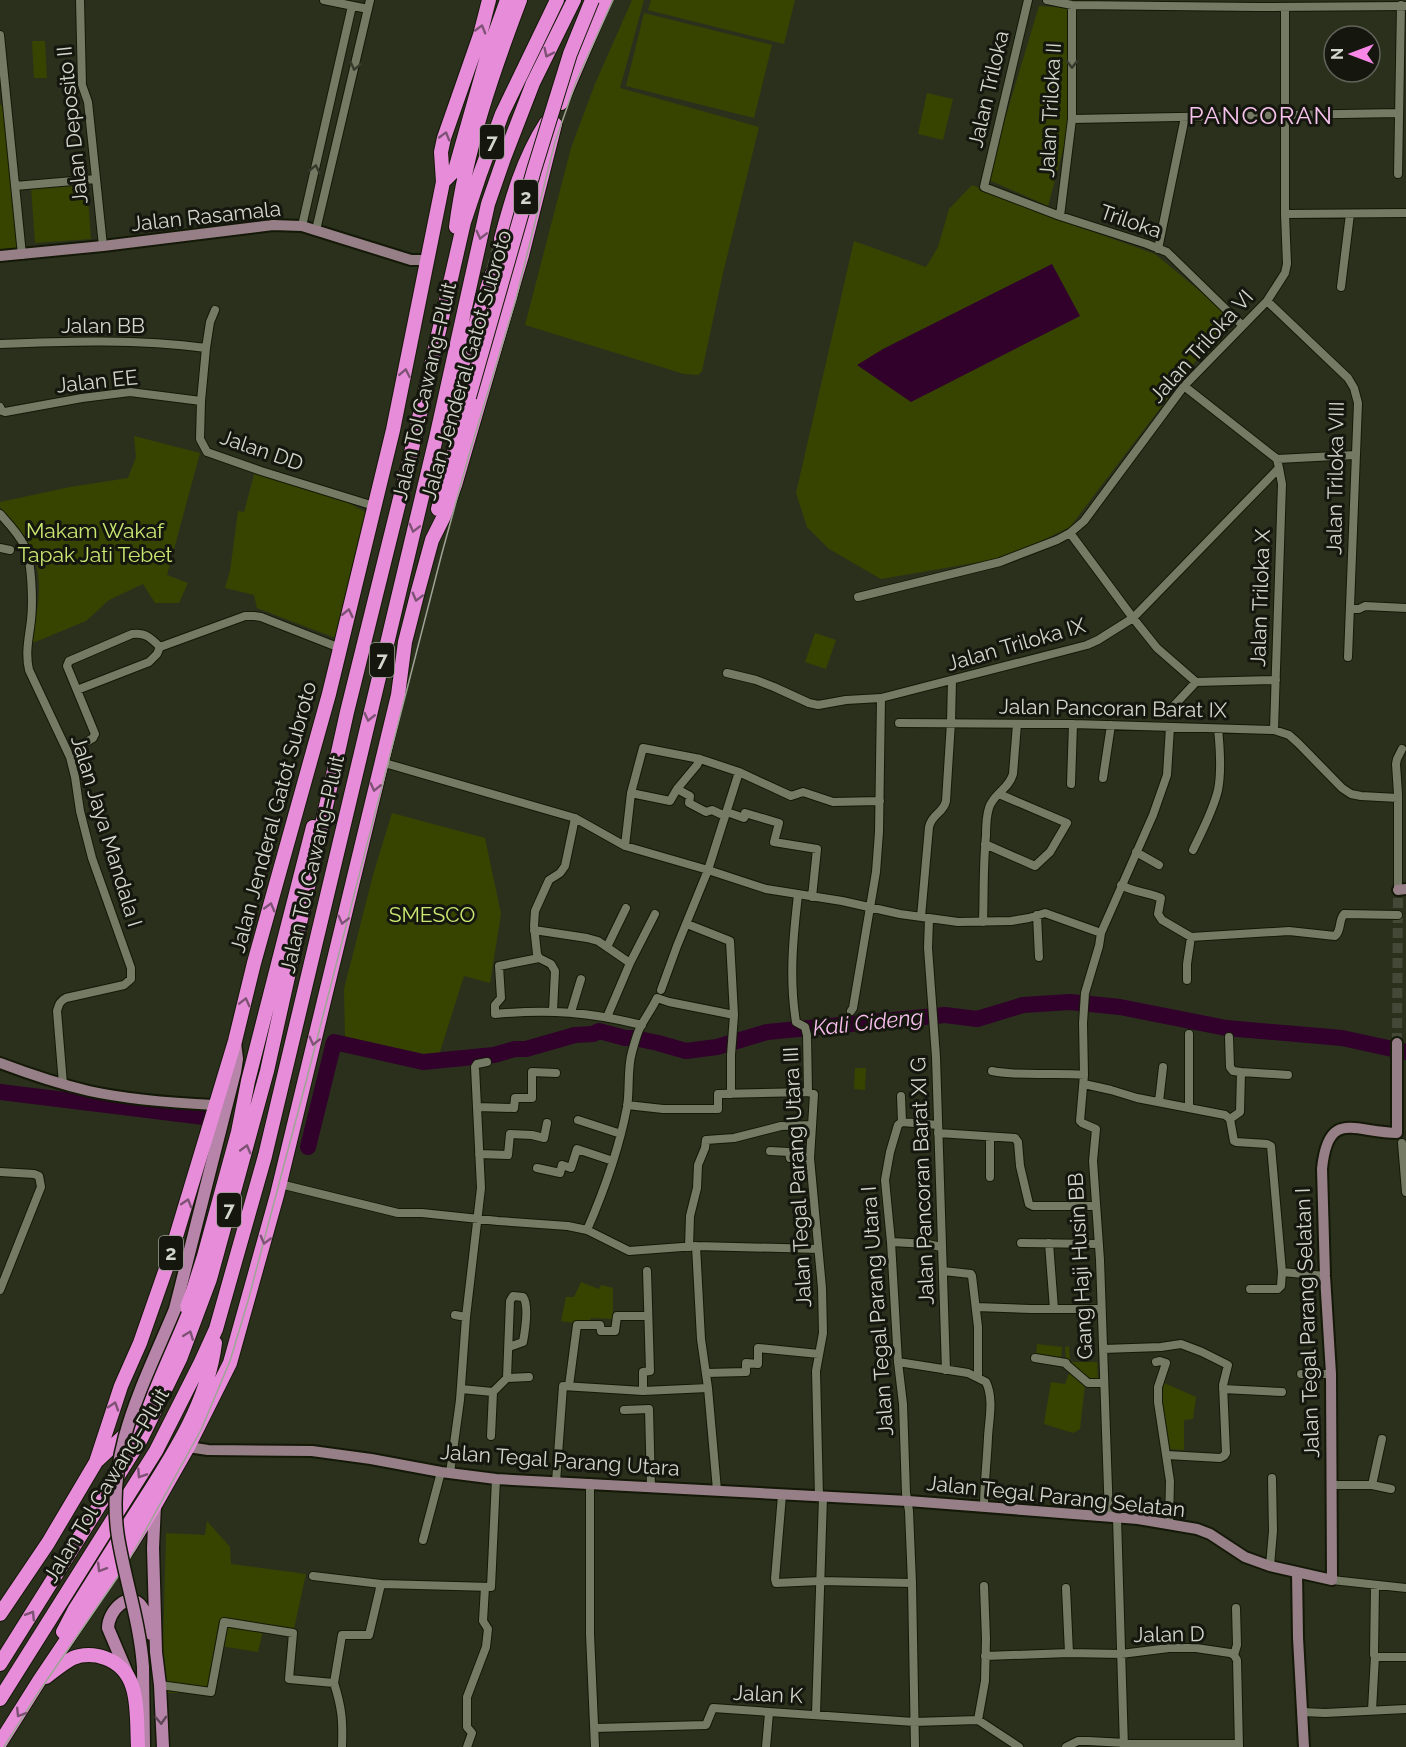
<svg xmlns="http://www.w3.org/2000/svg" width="1406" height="1747" viewBox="0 0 1406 1747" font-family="Raleway,sans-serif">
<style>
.green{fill:#374400}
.water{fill:#31012c}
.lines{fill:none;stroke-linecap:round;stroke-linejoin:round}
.river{stroke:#31012c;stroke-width:16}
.secondary-tunnel{stroke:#444937;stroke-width:10;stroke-dasharray:10 5;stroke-linecap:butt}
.highway-tunnel{stroke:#444937;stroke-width:14;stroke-dasharray:14 7;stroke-linecap:butt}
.street-casing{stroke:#141807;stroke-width:10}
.secondary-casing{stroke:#141807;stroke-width:14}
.primary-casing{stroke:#141807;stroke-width:15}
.highway-casing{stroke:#141807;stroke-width:16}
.street{stroke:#747a64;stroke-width:8}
.secondary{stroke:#967f87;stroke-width:10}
.primary{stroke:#b885aa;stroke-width:12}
.highway{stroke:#e68cd8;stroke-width:14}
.tram{stroke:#9fa395;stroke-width:1.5}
.primary-bridge-casing{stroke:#141807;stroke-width:15;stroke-linecap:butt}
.highway-bridge-casing{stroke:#141807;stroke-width:16;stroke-linecap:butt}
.primary-bridge{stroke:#b885aa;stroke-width:12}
.highway-bridge{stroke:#e68cd8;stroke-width:14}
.oneway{stroke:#7e5274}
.oneway2{stroke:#363a2d}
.oneway3{stroke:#5e4855}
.labels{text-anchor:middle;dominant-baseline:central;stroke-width:6;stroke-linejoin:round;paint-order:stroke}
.shield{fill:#15170f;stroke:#9a9d93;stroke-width:1.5}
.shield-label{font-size:20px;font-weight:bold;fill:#d3d6cb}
.street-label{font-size:21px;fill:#d3d6cb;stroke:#15170f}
.park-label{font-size:21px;fill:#cbe872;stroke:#15170f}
.water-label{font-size:22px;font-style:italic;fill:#f9bfee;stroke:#15170f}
.quarter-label{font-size:24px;letter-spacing:1.5px;fill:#f8c4ee;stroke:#15170f}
</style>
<rect width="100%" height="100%" fill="#2b301d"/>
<!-- green -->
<path class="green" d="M632,0H644L620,88L759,127L723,273L702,371L698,375L684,374L525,325L571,148L595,84Z
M651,0H795L784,44L648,10Z
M1039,6L1068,8L1076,102L1048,206L987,179Z
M644,13L772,45L754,118L626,86Z
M32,41H45L47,78H34Z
M927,93L953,99L943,140L918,134Z
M9,103L24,250L0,251V105Z
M87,183L91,239L35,243L31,187Z
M972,185L1049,216L1155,254L1230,316L1070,527L1009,557L881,579L829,549L807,527L796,493L854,241L926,267L938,247L949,209Z
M134,436L200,453L167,575L188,583L179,603H155L143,584L109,600L86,621L30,644C37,616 44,584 34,557C28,538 12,522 0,507V502L70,487L128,478L136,457Z
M255,471L345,501L367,513L338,639L257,608L254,595L225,588L230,571L238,511L244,512Z
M815,633L836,640L826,669L805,662Z
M392,813L485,838L501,914L490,983L464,976L438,1058L389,1050L345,1039L344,989L373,875Z
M855,1068H866L865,1090L854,1089Z
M581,1282L599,1289L601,1285L613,1288V1319L591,1318L588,1325L561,1321L566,1297H574Z
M1037,1344L1062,1347L1061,1359L1036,1356Z
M1069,1346L1070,1362H1097L1098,1381H1087L1066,1361L1065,1347Z
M1070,1371L1085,1385L1080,1429L1073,1433L1044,1424L1051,1382L1065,1384Z
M1160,1381L1196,1397L1193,1419L1184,1420V1450L1169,1449L1158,1382Z
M207,1521L230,1547L231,1564L306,1574L293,1633L263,1631L258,1652L221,1646L210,1693H164L162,1685L166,1533L205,1535Z"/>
<!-- water -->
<path class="water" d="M1052,264L1080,316L911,402L857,365L883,349Z"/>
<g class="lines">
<!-- river -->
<path class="river" d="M0,1092L204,1117
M308,1147L334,1042L423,1062L494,1055L515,1049H526L575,1035L593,1034L599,1031L625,1038H634L658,1043L686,1051L717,1047L767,1032L945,1015L977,1019L1023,1005L1070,1002L1120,1007L1226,1028L1342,1038L1406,1052"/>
<!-- secondary-tunnel -->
<path class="secondary-tunnel" d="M1397,1043L1398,890"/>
<!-- highway-tunnel -->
<path class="highway-tunnel" d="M492,274L501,239"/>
<!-- street casing -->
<g class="street-casing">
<path id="street" d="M80,0L82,85L88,102L103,246
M324,0L368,9
M1028,0L984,187L1060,216L1147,244L1167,252L1242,325
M1047,0L1072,5L1258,7L1406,6
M0,35L22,255
M1072,119L1399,113
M1398,174L1401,5
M15,186L96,179
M1285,214L1406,213
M1060,216L1072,119V5
M302,226L352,6
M316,230L370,0
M1158,249L1185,117
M1341,287L1350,214
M1267,301L1348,378L1354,388L1358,403L1348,657
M215,310L210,322L206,348L201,401L200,439L207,452L261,471L374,506
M0,344C68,341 138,339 206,348
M1184,386L1277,459
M0,407L2,411L5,412L82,398L130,392L201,401
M0,514C9,524 19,534 25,547C32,562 33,603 31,620C29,638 25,652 29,670L70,757L75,777L80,811L92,858L131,968V979L124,985L66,998C60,1001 59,1004 57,1011L63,1084
M1070,533L1133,618L1157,648L1196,682L1276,680
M0,548L10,550
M858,597L1000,562L1057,540L1070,533L1084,521L1184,386L1267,301L1285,273L1287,264L1285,214V7
M1350,609H1359L1365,606L1406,608
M727,673L756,680L774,687L809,703L818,705L846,700L881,698L1087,645L1098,640L1133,618L1279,468L1277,459L1355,455
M77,690L149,662L157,654L160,647L245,616H254L261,617L340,648
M1168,712L1196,682
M899,723L1073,724L1274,730L1289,735L1298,743L1342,788L1351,794L1361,796L1398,798
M1274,730L1282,484L1279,468
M88,741L93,738L95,734L67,666L69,661L132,634C145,632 151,638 160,647
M381,762L575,818L625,846L708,870L766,889L842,901L900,914L958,922L1011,921L1029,918L1045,913L1101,933
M1103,778L1111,725
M1071,784L1073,724
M677,789L690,796L689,803L706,812L712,810L725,816
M631,793L670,801L677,789L697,765L700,759
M727,812L744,818L745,813L779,823L774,842L817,849L812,897
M985,844L1035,866L1050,852L1067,823L999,794
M625,846L631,793L643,748L700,759L739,772L791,796L803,792L833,802L880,801
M1193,850C1202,831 1213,811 1218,790C1222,770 1220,748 1218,729
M1136,852L1159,865
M1121,885C1133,892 1148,892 1161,898L1158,914L1162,920L1191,937L1289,931L1335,936C1342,930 1338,921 1344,914L1398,915
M1398,890V794L1396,764L1397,759L1402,749
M798,895C793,938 789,979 796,1022L805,1027L807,1035L808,1092L814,1094L810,1158L822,1288L823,1333L816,1371L819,1497
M1037,915L1039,957
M921,917L929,827C932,813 943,814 946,801L951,722L952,680
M929,918L928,948L936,1057L946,1370
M983,922C984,893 983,865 986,836C986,827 986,817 989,808C993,794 1009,789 1013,774L1017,724
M687,924L730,941L734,1015L731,1055V1094
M534,930L587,938L598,941L630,963
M607,947L626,908
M539,958L499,966L501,998L495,1005V1014C550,1009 589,1012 642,1025
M1187,980V964L1191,937
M661,990L677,946L708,870L739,772
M553,1011L555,971L551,964L539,958L537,954L534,926L535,911L549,880L560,873L565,866L575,818
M851,1011L853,1008L876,872L879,832L881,698
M571,1012L581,979
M607,1017L630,963L655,914
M1189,1034V1108
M1229,1037L1230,1067L1233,1071L1241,1072L1240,1112L1230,1119
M992,1071C1022,1077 1054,1072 1084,1075
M1241,1072L1288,1075
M1084,1084L1111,1090L1137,1098L1225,1115L1230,1119L1234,1141L1236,1142L1267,1144L1271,1146L1282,1272L1281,1286L1278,1289H1250
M901,1096L902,1122
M1159,1102L1163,1067
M627,1105L663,1109H718V1094L808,1092
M477,1107L514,1108L515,1098H532V1072L556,1073
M578,1120L621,1134
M902,1122L898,1125L890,1152L885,1180L891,1242L898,1362L903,1404L906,1493L909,1511L912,1583L915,1747
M902,1122L938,1125
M938,1133L1015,1138L1018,1142L1020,1166L1029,1204L1033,1206H1096
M990,1137V1177
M1402,1143L1406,1192
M770,1151L789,1152L790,1158H810
M479,1154L508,1155L510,1134L532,1135L544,1138L547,1123
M537,1168L560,1173L562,1165L571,1168L577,1149L613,1161
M0,1172L34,1174L39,1176L41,1187L0,1290
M280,1184L398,1213H422L498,1221L568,1226L587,1230L629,1251L696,1246L818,1249
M587,1230C604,1191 619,1149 627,1107C630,1089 627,1069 632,1052C634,1045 636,1037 639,1030C644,1019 652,1009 657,998L669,1002L734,1015
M891,1242L928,1244L941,1247
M1021,1243L1099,1244
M1049,1243L1054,1309
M696,1246L701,1339L708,1388L717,1490
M689,1247L690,1216L697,1188L698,1165L705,1148L706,1140L734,1138L781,1126L812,1125
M943,1271L971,1274L972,1276L978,1327V1377
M1282,1272L1325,1276
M976,1307L1031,1309H1101
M455,1315L466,1317
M1103,1349L1161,1347L1181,1344L1202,1352L1228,1365L1223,1385L1226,1453L1224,1456L1220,1458L1167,1455
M1035,1358L1066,1363L1067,1365L1088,1383H1104
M898,1362L968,1373L986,1382C994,1399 989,1419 988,1437C987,1461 984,1484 984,1507
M1156,1362L1160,1361L1166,1363L1158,1387V1402L1170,1481L1169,1523
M706,1373L746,1372V1363L758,1364V1348L819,1354
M1301,1374H1331
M507,1378L510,1301L513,1296L523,1297C529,1305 525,1331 523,1342L509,1347
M569,1386L577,1325H600L601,1331H615L617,1316H648
M461,1389L493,1392L507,1378L529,1377
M1223,1389L1282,1392
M643,1391V1372L650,1371L647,1271
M624,1410L649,1409L651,1487
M491,1436L493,1392
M450,1473L460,1400L466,1317L481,1188L475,1067L477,1064L487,1062
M556,1482L563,1386L643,1391L708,1388
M590,1483V1634L595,1747
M1332,1485H1372L1391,1489
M1372,1485L1382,1439
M782,1495L775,1579L776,1583L820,1581L912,1583
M1109,1517L1100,1260L1093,1161L1096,1129L1082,1123L1080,1121L1084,1075L1083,1023L1085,993L1099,946L1101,933L1153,815L1167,775L1170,727
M1117,1518L1124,1747
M423,1540L441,1472
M1270,1566L1273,1531L1272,1478
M313,1576L381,1584L491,1587L496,1479
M1332,1580L1406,1588
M1375,1585L1374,1655L1376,1657H1406
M1066,1588L1069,1653
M1234,1655L1237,1645L1236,1608
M985,1656L1069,1653L1121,1654L1169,1648H1196L1230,1653L1234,1655L1237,1660L1239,1747
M334,1683L342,1635H369L381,1584
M160,1685L211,1692L224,1622L293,1633L289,1679L334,1683C342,1708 343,1721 342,1747
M1372,1710L1375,1656
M1302,1712L1325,1713L1406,1709
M816,1714L823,1497
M978,1720L985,1681L986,1639L984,1586
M595,1728L706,1725L713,1708L914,1722L978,1720L1019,1747
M467,1747L472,1733L467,1727V1697L486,1647L488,1629L483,1621L485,1587
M766,1747L769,1713
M1066,1747L1078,1741H1088L1144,1744H1238"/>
</g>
<!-- secondary casing -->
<g class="secondary-casing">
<path id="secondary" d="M0,256L103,246L273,225L302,226L411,260H427
M1398,890L1406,889
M0,1063C29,1074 59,1084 89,1091C130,1100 173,1103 214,1105
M188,1447L208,1450L312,1451L371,1459L441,1472L496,1479L908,1501L1138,1519L1197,1529L1210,1534L1245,1557L1270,1566L1332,1580L1331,1374L1325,1276L1322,1169C1328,1109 1353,1132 1397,1133V1043
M1297,1572L1298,1638L1304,1747"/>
</g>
<!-- primary casing -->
<g class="primary-casing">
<path id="primary" d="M175,1309L235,1072L237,1059L235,1042
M155,1505L153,1548L156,1652L160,1685L163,1747
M143,1667L144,1747
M128,1675L108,1628C108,1611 129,1589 142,1607C147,1613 149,1625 151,1634"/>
</g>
<!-- highway casing -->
<g class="highway-casing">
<path id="highway" d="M561,103L605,0
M443,182L455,170L489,50L507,0
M456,227C466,149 492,74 520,0
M501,239C512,198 523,159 546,123
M453,394L492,274
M438,509L469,397
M98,1460L131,1429L138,1418L169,1355L192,1294L204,1256L238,1132L248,1081L313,827
M0,1614L48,1543L96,1462L121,1386L140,1343L168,1263L235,1041L254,963L329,694L393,430L443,182L441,152L444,138L480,35L489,0
M63,1632L75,1609C96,1576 117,1542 139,1508C171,1458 208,1403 215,1343
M0,1664L141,1439L180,1359L210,1279L267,1071L347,712L408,466L464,222L480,174L502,114L557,0
M46,1677C54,1671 63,1663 73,1658C82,1654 95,1654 105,1658C142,1671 136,1714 138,1747
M0,1699L156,1451L201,1362L216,1329L265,1156L436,438L488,204L504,158L533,83L574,0
M0,1743L39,1681L130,1546L155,1505L188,1447L230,1363L277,1195L398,695L405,642L418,591L432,540L444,516L455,485L522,255L555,124"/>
</g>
<!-- street -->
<use href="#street" class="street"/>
<!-- secondary -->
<use href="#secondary" class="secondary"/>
<!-- primary -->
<use href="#primary" class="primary"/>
<!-- highway -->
<use href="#highway" class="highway"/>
<!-- tram -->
<path class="tram" d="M4,1747L38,1693L126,1565L143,1535L201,1430L230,1361L248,1301L307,1078L442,553L469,455L516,299L555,142L576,82L613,0"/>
<!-- primary-bridge casing -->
<g class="primary-bridge-casing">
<path id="primary-bridge" d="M143,1667C140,1623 125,1580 118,1537C105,1452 144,1384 175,1309"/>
</g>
<!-- highway-bridge casing -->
<g class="highway-bridge-casing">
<path id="highway-bridge" d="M469,397L534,170L570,54L592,0"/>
</g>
<!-- primary-bridge -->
<use href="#primary-bridge" class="primary-bridge"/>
<!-- highway-bridge -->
<use href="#highway-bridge" class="highway-bridge"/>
</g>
<!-- one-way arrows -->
<defs><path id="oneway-chevron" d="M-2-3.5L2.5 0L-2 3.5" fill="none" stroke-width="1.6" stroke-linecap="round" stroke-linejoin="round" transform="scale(1.5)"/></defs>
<g class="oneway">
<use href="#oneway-chevron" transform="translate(481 29) rotate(-74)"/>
<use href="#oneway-chevron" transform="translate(548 53) rotate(116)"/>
<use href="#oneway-chevron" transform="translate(445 136) rotate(-74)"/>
<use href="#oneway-chevron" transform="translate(481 235) rotate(104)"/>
<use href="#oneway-chevron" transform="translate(405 373) rotate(-79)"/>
<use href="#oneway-chevron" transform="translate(414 528) rotate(104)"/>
<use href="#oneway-chevron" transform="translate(417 597) rotate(105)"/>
<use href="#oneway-chevron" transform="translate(348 613) rotate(-77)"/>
<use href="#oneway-chevron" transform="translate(369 717) rotate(103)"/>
<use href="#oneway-chevron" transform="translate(375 787) rotate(103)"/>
<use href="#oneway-chevron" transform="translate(270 907) rotate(-75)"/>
<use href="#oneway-chevron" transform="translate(343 920) rotate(104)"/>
<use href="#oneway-chevron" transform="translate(245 1002) rotate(-76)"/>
<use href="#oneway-chevron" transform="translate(314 1041) rotate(104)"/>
<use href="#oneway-chevron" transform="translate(246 1149) rotate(-75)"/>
<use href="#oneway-chevron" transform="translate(187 1203) rotate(-73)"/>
<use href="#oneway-chevron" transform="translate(265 1240) rotate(105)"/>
<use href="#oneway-chevron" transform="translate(189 1335) rotate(-69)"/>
<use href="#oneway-chevron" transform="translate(114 1406) rotate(-72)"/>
<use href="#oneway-chevron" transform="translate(141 1474) rotate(123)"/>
<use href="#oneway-chevron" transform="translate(101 1568) rotate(122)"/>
<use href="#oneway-chevron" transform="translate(31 1615) rotate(-58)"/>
<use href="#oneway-chevron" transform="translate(20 1713) rotate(122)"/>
</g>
<g class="oneway2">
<use href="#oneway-chevron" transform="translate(1072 64) rotate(90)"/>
<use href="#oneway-chevron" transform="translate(355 66) rotate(103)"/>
<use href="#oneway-chevron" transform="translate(315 169) rotate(-77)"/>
</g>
<use class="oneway3" href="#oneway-chevron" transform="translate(161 1720) rotate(87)"/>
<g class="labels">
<!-- shield labels -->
<g class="shield">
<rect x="480" y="125" width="24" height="34" rx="4.5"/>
<rect x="514" y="180" width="24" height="34" rx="4.5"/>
<rect x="370" y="643" width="24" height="34" rx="4.5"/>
<rect x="217" y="1193" width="24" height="34" rx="4.5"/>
<rect x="159" y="1236" width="24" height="34" rx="4.5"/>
</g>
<g class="shield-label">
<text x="492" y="142">7</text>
<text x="526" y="197">2</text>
<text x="382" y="660">7</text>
<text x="229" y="1210">7</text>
<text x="171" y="1253">2</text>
</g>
<!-- street labels -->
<g class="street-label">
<text transform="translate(988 89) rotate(-77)">Jalan Triloka</text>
<text transform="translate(1050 110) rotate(-87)">Jalan Triloka II</text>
<text transform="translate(72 125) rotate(-96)">Jalan Deposito II</text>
<text transform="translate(206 216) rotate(-6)">Jalan Rasamala</text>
<text transform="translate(1131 221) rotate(19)">Triloka</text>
<text x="103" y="325">Jalan BB</text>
<text transform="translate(1201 346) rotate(-48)">Jalan Triloka VI</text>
<text transform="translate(466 365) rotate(-74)">Jalan Jenderal Gatot Subroto</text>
<text transform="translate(97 381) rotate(-6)">Jalan EE</text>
<text transform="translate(424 391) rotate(-77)">Jalan Tol Cawang–Pluit</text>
<text transform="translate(262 450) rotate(19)">Jalan DD</text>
<text transform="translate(1335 478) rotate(-89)">Jalan Triloka VIII</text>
<text transform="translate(1260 598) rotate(-88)">Jalan Triloka X</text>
<text transform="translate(1016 644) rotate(-16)">Jalan Triloka IX</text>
<text transform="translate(1113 708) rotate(1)">Jalan Pancoran Barat IX</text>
<text transform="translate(273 817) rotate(-75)">Jalan Jenderal Gatot Subroto</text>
<text transform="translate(107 831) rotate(73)">Jalan Jaya Mandala I</text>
<text transform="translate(312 864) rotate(-77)">Jalan Tol Cawang–Pluit</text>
<text transform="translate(797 1177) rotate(-93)">Jalan Tegal Parang Utara III</text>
<text transform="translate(922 1181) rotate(-92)">Jalan Pancoran Barat XI G</text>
<text transform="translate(1080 1266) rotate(-93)">Gang Haji Husin BB</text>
<text transform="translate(877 1311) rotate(-94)">Jalan Tegal Parang Utara I</text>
<text transform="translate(1307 1323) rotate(-92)">Jalan Tegal Parang Selatan I</text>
<text transform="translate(560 1460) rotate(4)">Jalan Tegal Parang Utara</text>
<text transform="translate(106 1485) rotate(-59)">Jalan Tol Cawang–Pluit</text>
<text transform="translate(1056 1496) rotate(6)">Jalan Tegal Parang Selatan</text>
<text transform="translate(1169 1634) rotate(-1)">Jalan D</text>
<text transform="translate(768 1694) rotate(3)">Jalan K</text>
</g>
<!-- park labels -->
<g class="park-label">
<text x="95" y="530">Makam Wakaf<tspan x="95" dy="24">Tapak Jati Tebet</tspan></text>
<text x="432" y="914">SMESCO</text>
</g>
<!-- water labels -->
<g class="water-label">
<text transform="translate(868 1022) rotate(-6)">Kali Cideng</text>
</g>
<!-- quarter labels -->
<g class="quarter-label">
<text x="1261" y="115">PANCORAN</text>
</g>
</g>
<!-- north arrow -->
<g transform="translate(1352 54) rotate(270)"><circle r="28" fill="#15170f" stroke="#61635a" stroke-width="1.5"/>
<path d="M0-4.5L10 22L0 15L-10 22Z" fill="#f987e8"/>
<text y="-9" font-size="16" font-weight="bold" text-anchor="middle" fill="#d3d6cb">N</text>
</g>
</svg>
